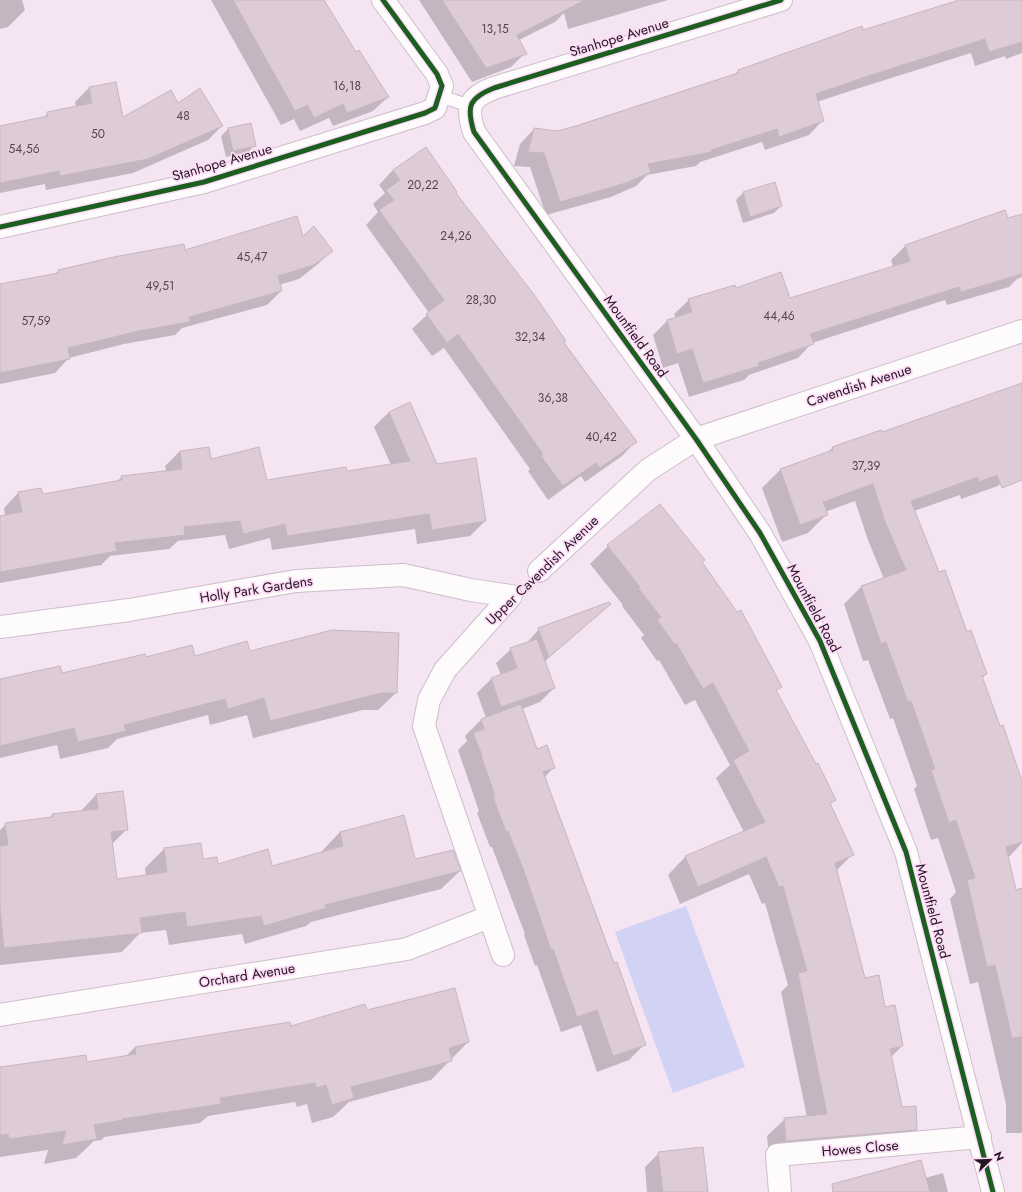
<svg xmlns="http://www.w3.org/2000/svg" width="1022" height="1192" viewBox="0 0 1022 1192" font-family="Jost,sans-serif">
<style>
.green{fill:#d2d2f4}
.shadow{fill:#0003}
.building{fill:#ddccd6;stroke:#c7b6c0}
.lines{fill:none;stroke-linecap:round;stroke-linejoin:round}
.service-casing{stroke:#cdbeca;stroke-width:14}
.minor-casing{stroke:#cdbeca;stroke-width:24}
.service{stroke:#fefbfd;stroke-width:12}
.minor{stroke:#fefbfd;stroke-width:22}
.cycleway-casing{stroke:#fddcf7;stroke-width:8}
.cycleway{stroke:#1b5e20;stroke-width:5}
.labels{text-anchor:middle;dominant-baseline:central;stroke-width:3.5;stroke-linejoin:round;paint-order:stroke}
.number-label{font-size:12px;fill:#534450}
.street-label{font-size:14px;fill:#241622;stroke:#fddcf7}
</style>
<rect width="100%" height="100%" fill="#f5e4f2"/>
<!-- green -->
<path class="green" d="M686,906L745,1067L673,1093L615,932Z"/>
<!-- shadow -->
<path class="shadow" d="M0,0H22L25,10L8,27L0,29Z
M211,0H318L388,97L373,111L333,126L329,118L300,131L294,119L281,125Z
M419,0H668L568,29L564,13L555,22L519,40L525,53L511,67L472,82Z
M962,0H1022V53L1006,59L1005,56L975,66L971,53L853,90L817,102L823,120L809,135L765,150L762,142L700,162L696,166L647,175L636,186L611,197L546,215L530,167L514,166L520,144L534,129L557,132L734,75L738,71Z
M89,88L122,119L178,104L222,126L208,140L133,173L46,190L45,184L0,193V126L43,118L48,113L76,107L75,102Z
M250,124L255,145L248,152L226,157L221,136L228,129Z
M393,170L455,193L636,441L622,456L585,482L581,476L548,500L528,471L530,469L444,348L432,356L412,329L429,313L366,225L378,212L373,204L385,193L379,185Z
M774,183L781,206L774,213L743,223L736,200L743,193Z
M1022,215V277L1017,279L1009,287L947,305L945,300L812,343L798,358L749,375L744,380L689,397L678,363L663,368L653,335L667,321L676,318L674,314L689,300L735,289L789,300L893,267L891,260L905,246Z
M302,237L332,250L318,264L299,279L279,285L281,291L267,305L182,328L175,335L124,344L69,358L55,373L0,384V285L55,274L58,271L184,251Z
M1022,385V459L1016,468L998,486L961,499L960,495L914,511L938,573L986,674L982,678L1022,788V843L1008,858L1015,891L1022,889V1133H1006V1104L978,982L970,984L950,899L956,892L938,838L931,840L914,789L917,786L893,718L890,719L868,660L863,661L844,604L862,586L884,579L868,540L855,501L825,512L826,515L808,533L782,542L762,488L780,470L827,453L832,448L880,431L881,434Z
M389,412L485,521L470,536L417,544L415,529L272,550L270,538L229,549L225,535L178,541L169,549L110,556L101,565L0,583V517L5,516L4,508L18,493L42,495L116,482L122,477L166,471L165,466L180,451L210,460L267,481L346,472L391,465L374,427Z
M660,505L701,562L780,687L776,691L835,800L830,804L852,855L836,871L865,979L885,1008L902,1046L891,1057L902,1108L916,1130L899,1147L769,1158L767,1136L785,1119L807,1117L781,992L788,985L765,903L762,904L749,874L680,904L668,875L685,857L744,832L716,778L730,765L695,700L685,705L659,660L657,661L641,638L644,635L622,606L623,605L590,564L608,546Z
M610,604L544,662L554,688L540,702L522,709L537,750L554,767L544,778L645,1044L629,1060L597,1072L581,1025L561,1032L537,965L535,966L524,935L525,934L492,847H490L477,813L479,811L458,750L467,741L465,736L481,720L486,718L477,693L491,679L501,675L496,663L511,649L526,644L539,629Z
M249,652L396,693L378,710H363L253,738L247,715L210,725L208,715L117,739L108,748L60,759L57,745L0,758V680L61,675L145,658L195,657Z
M96,795L127,829L112,844L116,880L146,876L145,868L164,849L200,844L202,860L217,865L272,867L322,853V851L340,832L414,860L460,871L441,889L311,922L306,926L245,944L242,934L169,945L166,930L140,933L122,952L0,965V830L6,824L49,818L52,815L80,812Z
M366,1012L468,1042L431,1080L349,1102L333,1117L312,1123L307,1104L297,1107L295,1102L208,1116L200,1123L104,1137L102,1140L94,1141L76,1158L44,1164L48,1150L0,1157V1068L86,1063L126,1056L135,1047L290,1027Z
M659,1153L707,1192H647L645,1167Z
M943,1173L948,1192H846L925,1178Z"/>
<!-- building -->
<path class="building" d="M233,0H324L356,52L359,50L389,97L347,113L343,104L314,118L308,105L295,111Z
M442,0H585L517,35L527,54L486,68Z
M959,0H1022V42L989,52L985,39L868,76L816,94L824,121L779,137L777,129L711,150L712,152L648,164L651,172L626,183L560,202L544,153L528,152L534,128L557,131L576,126L738,73V70L862,26L863,30Z
M116,82L123,117L171,90L178,103L200,88L223,126L148,159L60,176L59,171L0,183V126L48,116L47,112L92,103L89,87Z
M251,123L256,146L233,151L228,128Z
M426,147L457,192L456,193L535,296L566,341L564,343L637,442L600,468L596,463L563,486L541,456L543,454L458,334L447,343L426,314L444,300L379,210L394,200L386,190L400,180L393,170Z
M775,182L782,206L750,217L743,192Z
M1005,210L1008,218L1022,214V274L961,292L959,287L810,334L814,344L758,363L759,366L703,383L692,349L677,354L667,320L692,312L688,299L735,285L736,288L781,272L790,298L910,261L905,245Z
M297,216L303,236L314,226L333,251L314,265L278,276L282,291L189,317L190,322L139,331L68,348L70,359L0,373V284L58,273V270L114,257L184,244L185,250Z
M1022,383V480L1002,488L997,475L979,482L978,477L911,501L939,572L945,570L967,632L971,630L987,674L982,676L1000,726L1003,725L1022,781V842L1006,847L1016,890L1022,888V1037L1012,1038L995,965L987,967L967,880L975,878L956,820L949,823L931,770L935,769L911,701L908,702L886,642L881,644L861,586L906,570L885,522L873,484L823,502L828,515L800,525L780,469L833,450L832,447L881,430L882,432Z
M410,402L437,464L476,458L486,521L432,530L429,514L287,536L285,524L243,534L240,521L184,527L185,535L115,543L117,551L0,572V516L22,512L18,492L41,488L43,494L122,480L121,476L182,469L180,451L209,447L211,459L259,447L267,480L346,467L347,471L410,461L389,412Z
M660,504L705,560L702,562L737,612L741,610L782,687L776,690L816,764L818,763L836,800L830,803L854,855L835,863L865,978L879,975L885,1007L895,1005L903,1046L890,1049L902,1107L916,1106L917,1130L786,1141L784,1118L827,1114L798,973L807,971L783,886L779,887L766,857L698,887L685,856L765,822L733,760L749,751L713,683L703,689L676,643L675,645L657,620L661,617L638,588L640,587L607,545Z
M609,602L611,604L549,657L538,628Z
M332,630L399,633L397,693H381L270,721L264,698L228,709L225,699L124,725L126,731L78,742L74,728L0,746V679L60,666L62,673L145,654L146,657L192,645L195,656L247,641L250,651Z
M537,639L555,688L501,707L491,678L517,668L510,648Z
M521,704L537,749L547,745L555,768L543,772L614,963L617,962L646,1045L613,1056L597,1010L577,1017L553,949L551,950L524,871L508,831L506,832L493,797L495,796L481,755H482L473,733L484,729L481,719Z
M123,791L128,830L111,832L117,879L167,872L164,848L201,843L203,859L217,857L218,864L268,849L272,866L343,846L340,832L404,815L415,859L453,850L461,871L325,905L326,908L264,926L261,916L187,927L185,912L140,918L142,933L4,948L0,908V846L8,845L5,823L52,817V814L98,809L96,794Z
M455,988L469,1042L449,1048L452,1061L351,1087L354,1098L332,1105L326,1085L316,1088L315,1083L220,1098L221,1104L122,1119L123,1120L94,1125L97,1139L62,1145L66,1131L9,1139L8,1134L0,1135V1067L86,1055L87,1062L136,1054L135,1047L290,1022L291,1026L365,1004L367,1010Z
M703,1147L708,1192H663L658,1152Z
M921,1160L930,1192H833L832,1184Z"/>
<g class="lines">
<!-- service casing -->
<g class="service-casing">
<path id="service" d="M440,96L470,106"/>
</g>
<!-- minor casing -->
<g class="minor-casing">
<path id="minor" d="M781,0L494,88C469,98 466,106 474,132L696,439L760,533L820,641L906,852L993,1192
M0,227L204,182L425,113L435,108L442,86L437,74L383,0
M539,571L648,470L696,439L1022,331
M0,627L129,610L296,581L403,575L471,590L511,596
M503,955L424,726L429,700L445,670L511,596
M0,1015L407,949L489,917
M780,1192L777,1155L980,1137"/>
</g>
<!-- service -->
<use href="#service" class="service"/>
<!-- minor -->
<use href="#minor" class="minor"/>
<!-- cycleway casing -->
<g class="cycleway-casing">
<path id="cycleway" d="M781,0L494,88C469,98 466,106 474,132L696,439L760,533L820,641L906,852L993,1192
M0,227L204,182L425,113L435,108L442,86L437,74L383,0"/>
</g>
<!-- cycleway -->
<use href="#cycleway" class="cycleway"/>
</g>
<g class="labels">
<!-- number labels -->
<g class="number-label">
<text x="495" y="29">13,15</text>
<text x="347" y="86">16,18</text>
<text x="183" y="116">48</text>
<text x="98" y="134">50</text>
<text x="24" y="149">54,56</text>
<text x="423" y="185">20,22</text>
<text x="456" y="236">24,26</text>
<text x="252" y="257">45,47</text>
<text x="160" y="286">49,51</text>
<text x="481" y="300">28,30</text>
<text x="779" y="316">44,46</text>
<text x="36" y="321">57,59</text>
<text x="530" y="337">32,34</text>
<text x="553" y="398">36,38</text>
<text x="601" y="437">40,42</text>
<text x="866" y="466">37,39</text>
</g>
<!-- street labels -->
<g class="street-label">
<text transform="translate(619 37) rotate(-17)">Stanhope Avenue</text>
<text transform="translate(222 162) rotate(-16)">Stanhope Avenue</text>
<text transform="translate(636 336) rotate(54)">Mountfield Road</text>
<text transform="translate(859 385) rotate(-18)">Cavendish Avenue</text>
<text transform="translate(542 570) rotate(-44)">Upper Cavendish Avenue</text>
<text transform="translate(256 589) rotate(-9)">Holly Park Gardens</text>
<text transform="translate(814 608) rotate(62)">Mountfield Road</text>
<text transform="translate(933 911) rotate(75)">Mountfield Road</text>
<text transform="translate(247 975) rotate(-9)">Orchard Avenue</text>
<text transform="translate(860 1148) rotate(-5)">Howes Close</text>
</g>
</g>
<!-- north arrow -->
<g transform="translate(990 1160) rotate(67)" stroke="#fddcf7" stroke-width="3" paint-order="stroke">
<path d="M0-3L7 15L0 10L-7 15Z" fill="#241622"/>
<text y="-6" font-size="11" font-weight="bold" text-anchor="middle" fill="#241622">N</text>
</g>
</svg>
